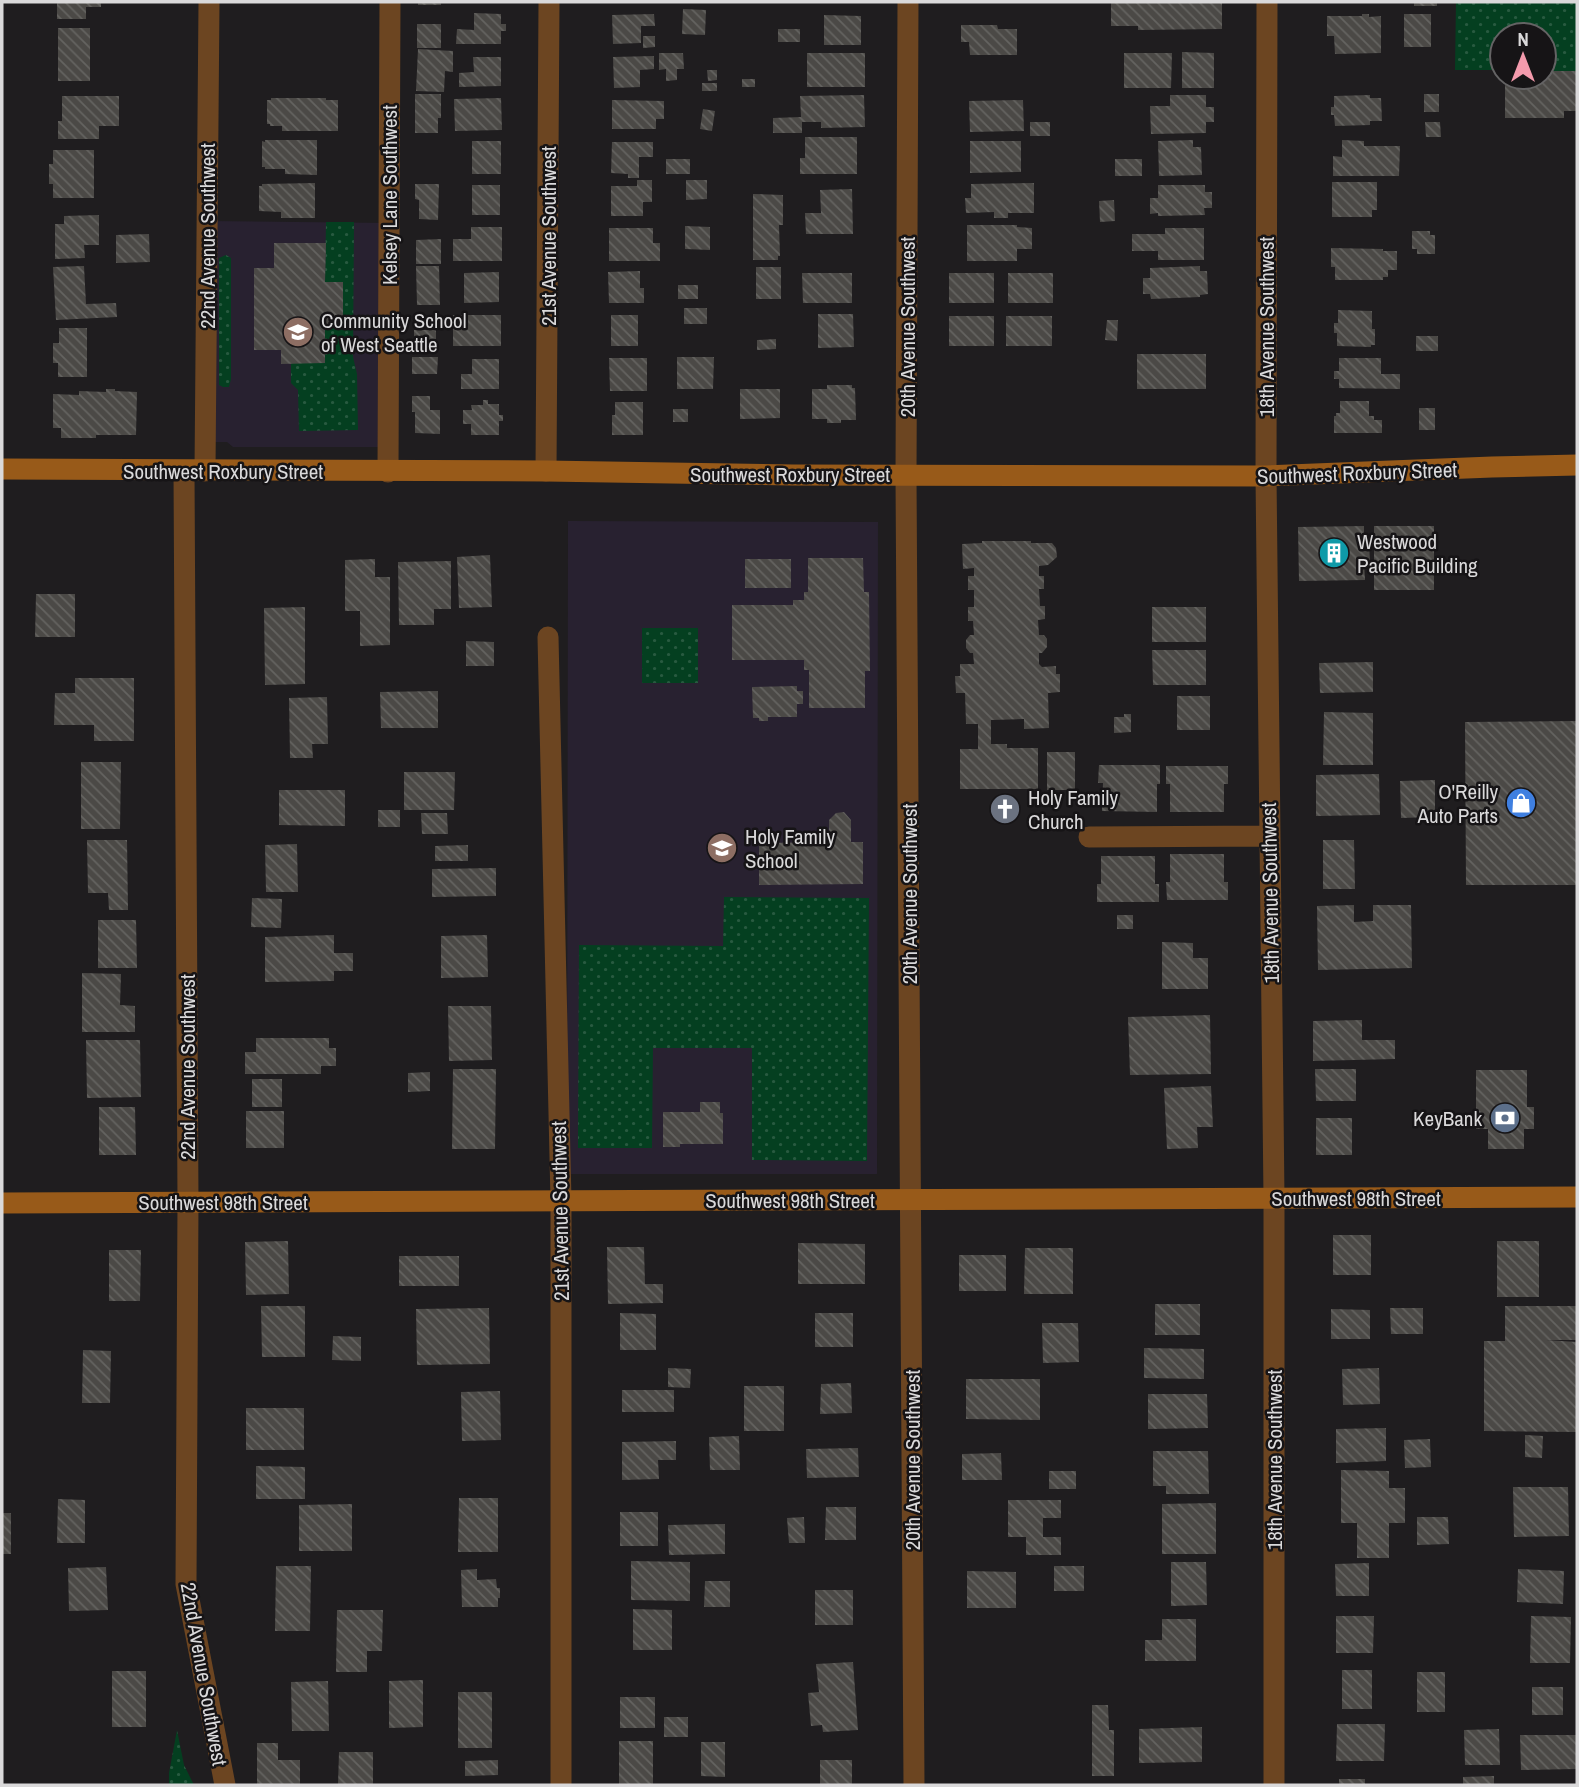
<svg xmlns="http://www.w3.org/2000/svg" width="1579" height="1787" viewBox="0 0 1579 1787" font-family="'Archivo Narrow',sans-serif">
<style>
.education{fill:#282130}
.grass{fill:url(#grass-dots)}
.building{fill:url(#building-back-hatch)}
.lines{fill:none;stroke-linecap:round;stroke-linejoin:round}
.street{stroke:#6c4521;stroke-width:21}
.secondary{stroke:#985a19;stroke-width:21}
.labels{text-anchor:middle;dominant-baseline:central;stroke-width:5;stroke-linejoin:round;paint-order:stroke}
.street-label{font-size:21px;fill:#dad9da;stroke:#161416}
.poi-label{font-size:21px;fill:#dad9da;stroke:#161416;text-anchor:start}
</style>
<defs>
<pattern id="grass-dots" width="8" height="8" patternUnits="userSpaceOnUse" patternTransform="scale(1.75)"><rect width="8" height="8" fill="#043f20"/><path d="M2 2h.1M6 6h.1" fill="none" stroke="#285a40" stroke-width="1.8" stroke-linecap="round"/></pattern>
<pattern id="building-back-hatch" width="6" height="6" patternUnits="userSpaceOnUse" patternTransform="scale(1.75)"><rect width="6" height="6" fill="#4b4946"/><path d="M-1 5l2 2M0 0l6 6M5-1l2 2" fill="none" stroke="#646360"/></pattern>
</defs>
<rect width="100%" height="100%" fill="#1f1d1f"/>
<!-- education -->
<path class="education" d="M207,221L389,223L388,447H233L227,442H206Z
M568,521L878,522L877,1174H567Z"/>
<!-- grass -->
<path class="grass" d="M1456,2H1577V71H1544V35H1502V70H1455Z
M326,222H354L353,357L357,374L358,430L299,431L298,390L291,383V364L325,324H343V282H325Z
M226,255L231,258V379L229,387H223L219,385V258Z
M642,628H698V683H642Z
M724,897L869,898L867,1161L752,1160V1048H653L652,1148H578L579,945L723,946Z
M177,1730L184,1765L194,1785H169V1773Z"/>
<!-- building -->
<path class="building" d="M57,2H101V7H86V19H57Z
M418,2H441V5H418Z
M1111,2H1222V29L1138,30V26H1111Z
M1414,2H1437V6H1414Z
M683,9L706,10L705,35L682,34Z
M474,13L501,14V24H506V31H501V44H456L457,29L474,30Z
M654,14L655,26H641V43L613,44L612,15Z
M1362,14H1369V17L1381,16V53L1335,54L1334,36H1327V16H1362Z
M1404,14H1431V47H1404Z
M824,15L861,16V45H824Z
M417,24H441V48H417Z
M961,25H997L998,29H1017V55H970L969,42H961Z
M58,28H90V81H58Z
M778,29H800V42H778Z
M643,36H655V47L643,48Z
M418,49L453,51V72L445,71L444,92L416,91Z
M1182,52L1214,53V88H1182Z
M659,53H683L684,69H677V80L666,81V69L659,70Z
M807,53H865V87H807Z
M1124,53H1172L1171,88H1124Z
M654,56V69L640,70V87L614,88L613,57Z
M473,57H501V86L459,87V73L474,72Z
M707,70H717V80L708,81Z
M1544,71H1577V111H1564V118H1505V77H1544Z
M742,79H755V87H742Z
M702,83H717V91H702Z
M415,94H441V118H438V133H415Z
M1424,94H1439V112H1424Z
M864,95L865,127L821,128V122H802V133H773V118L801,117L800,96Z
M1170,95H1206V107H1214V122H1206V133L1151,134L1150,106H1170Z
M1370,95V98H1381L1382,121H1370V125L1335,126L1334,115H1331V107H1334V96Z
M62,96H119V126H99V139H58V121H62Z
M271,98H326V100H338V131H282V126H270V124H267V100H271Z
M501,98L502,130L455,131L454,99Z
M612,100L664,101V119H656V129H612Z
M1023,100L1024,131L970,132L969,101Z
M703,109L715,111L712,131L700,129Z
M1030,122H1050V136H1030Z
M1425,122H1440L1441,137H1426Z
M805,137H857V174H800V158H805Z
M265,140H317V175L285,174V169H265V167H262V141L265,142Z
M1193,140V147H1201L1202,175L1159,176L1158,141Z
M1342,140L1364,141V146H1400L1399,176H1333V156L1342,157Z
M472,141H501V174H472Z
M970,141H1021V172L970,173Z
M612,142H653V157H639V178H628V174L611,173Z
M53,150H94V198H53V184H49V164H53Z
M666,159H690V174H666Z
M1115,159H1142V176H1115Z
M637,180H652V202H643V216H611V186H637Z
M686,180H707V199L686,200Z
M1332,182H1377V210H1372V217H1332Z
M315,183V218H281V212L259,211V186H262V184Z
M1034,183V213H1008V218H994V212L966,213L965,198H971V184Z
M415,184H439L438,220L419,219V200L415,199Z
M472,185H500V215H472Z
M1158,185H1205V192H1212V208H1204L1205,215L1158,216V213L1150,214V198H1158Z
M852,189L853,234H806L805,213H821L820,190Z
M753,194L783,195V225H779L780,256H778V260H753Z
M1114,200L1115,221L1100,222L1099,201Z
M99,215V245H84L85,258L55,259V224H64V216Z
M967,225H1017V227L1032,228V249H1017V261H967Z
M685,226L710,227V250L685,249Z
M471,227H502V261H453V239H471Z
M609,228H653V243H660V261H609Z
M1165,228H1204V260H1158V251H1132V234H1165Z
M1412,231H1430V235H1435V254H1417V249H1412Z
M149,234L150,262L116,263V235Z
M441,239V264H416V240Z
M274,243H326L325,282H343V324H325V363L281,364V350H254V268H274Z
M1331,248L1383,249V251H1397V270H1388V277H1383V280H1335V267H1331Z
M84,266L86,304L116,303L117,317L56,320L53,267Z
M416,266H439L440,305H417Z
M1200,266V271H1207L1208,294L1200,295V297L1151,299L1150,294H1143V278H1150V268Z
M756,267H781V299H756Z
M640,271V288H644V303H609L608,272Z
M499,272V302L464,303V273Z
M802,273H852V303H803Z
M949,273H994V303H949Z
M1008,273H1053V303H1008Z
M678,285H698V299H678Z
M684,308H707V324H684Z
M1338,310L1372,311V329H1375V345H1371V347L1337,346V333H1334V323H1338Z
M818,314H853L854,347L818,348Z
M453,315H501V346H453Z
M611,315H638V346H611Z
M949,316H994V346H949Z
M1006,316H1052V346H1006Z
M1107,320H1118L1117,341L1105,340Z
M59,328H87V377H58V363H53V343H59Z
M414,330H436V353H414Z
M1416,336H1438V351H1416Z
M776,339V349L757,350V340Z
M1137,354H1206V389H1137Z
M412,357H438L437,374H412Z
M677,357H714L713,389H677Z
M609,358H647V391H610Z
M1339,358H1381V374H1400V389L1339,388V379H1334V371H1339Z
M472,359H499V389H461V374H472Z
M827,385H852V388H855L856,420H841V423H827V419H812V389H827Z
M106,389H115V391L137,392L136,435H96V438H61V428H53V394L79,395V391L106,392Z
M740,389H780V418L740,419Z
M412,396H430V410H440V434L415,433V412H412Z
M483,400H488V404H499V415H503V421H499V435H471V424H463V410H472L471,405H483Z
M1340,401H1369V416H1374V420H1382V433H1334V416H1336V413H1340Z
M615,402H643V435H612V415H615Z
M1419,408H1435V430H1419Z
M673,409H688V422H673Z
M1364,526V544H1369L1370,561H1364L1365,580L1299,581L1298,527Z
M1374,526H1434V590H1374Z
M982,541H1031V543H1052L1056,548L1057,557L1048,565L1039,566V576H1044V589H1039L1040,606H1045V619L1038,620L1039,635H1044L1047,639V647L1042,653H1039V664L1042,667L1056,666V674H1060V692L1048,693L1049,728L1024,729V719L991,720V744H1007V748H1038V789H960V749H978V724H966L965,693H956L955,676H960V664H974L973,653H970L966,648V640L970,635H974L973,621H968V607H974V590H968V576H974V568L963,569L962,544L982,543Z
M490,555L492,607L459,608L457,557Z
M808,558H863L864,592H869L870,671H865V708H809V670H804V660H732V605H793V600H804V592H808Z
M375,559V577H390V645L360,646V611H345V560Z
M745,559H791V588H745Z
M451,561V609H434V625H399L398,562Z
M36,594H75V637H35Z
M305,607V684L265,685L264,608Z
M1152,607H1206V642H1152Z
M466,641L494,642V666H466Z
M1152,650H1206V685H1153Z
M1373,662V692L1320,693L1319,663Z
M75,678H134V741H94V725H54L55,693H75Z
M797,686V691H803V704H797V717H768V721H759V718H753L752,687Z
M438,691V728H381L380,692Z
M1177,696H1210V730H1177Z
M327,697L328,744H312L313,758H290L289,698Z
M1324,712L1373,713V765H1323Z
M1124,714H1131V732L1114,733V717H1124Z
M1577,721V885H1466L1465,722Z
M1047,752H1075V790H1047Z
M81,762H121L120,829H81Z
M1099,765H1160V784H1157V812L1102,811L1103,783H1098Z
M1166,766H1228V784H1224V812H1170V784H1166Z
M404,772H455L454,810H404Z
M1379,774L1380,815L1316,816V775Z
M1435,780V817L1401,818L1400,781Z
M279,790H345V826L279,825Z
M378,810H400V827H378Z
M844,812L851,820V842H863V884L759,885V843L829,842V820L836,813Z
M421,813H447L448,834H422Z
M87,840H127L128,910H109L108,893H88Z
M1323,840H1354L1355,889H1323Z
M297,844L298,892H266L265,845Z
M468,845V861H435V846Z
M1170,854H1224V882H1228V900H1167L1166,882H1170Z
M1101,856H1155V884H1159V902H1097V884H1101Z
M496,868V896L432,897V869Z
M252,898L282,899L281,928L251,927Z
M1354,905V922L1373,921V905H1411L1412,968L1318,970L1317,906Z
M1117,915H1133V929H1117Z
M98,920H136L137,968H98Z
M334,935V953H353V971H334V981L265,982V937Z
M487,935L488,977L441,978V936Z
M1162,942L1193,943V958H1208V989H1162Z
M82,973L121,974L120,1005L135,1006V1032H82Z
M448,1006H491L492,1060L449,1061Z
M1210,1015L1211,1074L1130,1075L1128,1017Z
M1362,1020V1040H1395V1059L1313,1061V1021Z
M256,1038H329V1048H336V1066H321V1074H245V1052H256Z
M86,1040H140L141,1097L87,1098Z
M453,1069H496L495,1149H452Z
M1315,1069H1356V1101H1316Z
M1476,1070H1527V1107H1534V1129H1524V1149H1488V1129H1476Z
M430,1072V1091L408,1092V1073Z
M252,1079H282V1107H252Z
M1211,1086L1213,1127H1197L1198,1148L1167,1149L1164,1088Z
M700,1102H720V1113H723V1144H680V1147H663V1112H700Z
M99,1107H135L136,1155H99Z
M246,1111H284V1148H246Z
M1316,1118H1352V1155H1316Z
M1333,1235H1371V1275H1333Z
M288,1241L289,1294L246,1295L245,1242Z
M1497,1241H1539V1297H1497Z
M798,1243L865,1244V1284H798Z
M607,1247H644L645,1284H663V1303L608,1304Z
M1025,1248H1073V1294H1024Z
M109,1250H141L140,1301H109Z
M959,1255H1006V1291H959Z
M399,1256H459V1286H399Z
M1155,1304H1200V1335H1155Z
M261,1306H305V1357H262Z
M1505,1306H1577V1340H1546L1577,1342V1432L1484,1431V1341H1505Z
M489,1308L490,1364L417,1365L416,1309Z
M1390,1308H1423V1334H1391Z
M1331,1309L1370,1310V1339H1331Z
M620,1313L656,1314V1350H620Z
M815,1313H853V1347H815Z
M1042,1323H1078L1079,1362L1043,1363Z
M333,1336L361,1337V1361L332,1360Z
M1144,1348L1204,1349V1379L1144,1378Z
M83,1350L111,1351L110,1403H82Z
M668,1368L691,1369L690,1388L668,1387Z
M1379,1368L1380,1404L1343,1405L1342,1369Z
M966,1379H1040V1420L966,1419Z
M851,1383L852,1413L820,1414L821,1384Z
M744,1386H784V1431H744Z
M622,1390H674V1412H622Z
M500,1391L501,1440L462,1441L461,1392Z
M1148,1394H1207L1208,1428L1148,1429Z
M246,1408H304V1450H246Z
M1386,1428V1461L1336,1463V1429Z
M1525,1435L1543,1436L1542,1458L1525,1457Z
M739,1436L740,1470H710L709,1437Z
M1430,1439L1431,1467L1405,1468L1404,1440Z
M676,1441V1460H658L659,1479L622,1480V1442Z
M858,1448L859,1477L807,1478L806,1449Z
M1153,1451H1208L1209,1494H1166V1486H1153Z
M1001,1453L1002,1480H962V1454Z
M256,1466L305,1467V1499H256Z
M1341,1470L1389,1471V1488H1405V1523H1389V1558H1357V1523H1341Z
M1049,1471H1076V1489H1049Z
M1513,1487H1568L1569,1536L1514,1537Z
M459,1498H498V1552H458Z
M58,1499L85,1500V1543H57Z
M1008,1500H1061V1518H1043V1537H1061V1555H1026V1537H1008Z
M1216,1503V1554H1162V1504Z
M352,1504V1551H299V1505Z
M826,1507H856V1540H825Z
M620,1512H658V1546H620Z
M2,1513H11V1554H2Z
M804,1517L805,1543H789L787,1518Z
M1417,1517H1448L1449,1544L1417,1545Z
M725,1524V1554L669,1555L668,1525Z
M631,1561L690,1562V1601L631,1600Z
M1171,1562H1206L1207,1605L1171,1606Z
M1369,1563V1596H1336L1335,1564Z
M276,1566H311L310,1631H275Z
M1054,1566H1084V1591H1054Z
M106,1567L108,1610L69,1611L68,1568Z
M477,1569V1580L496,1579L497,1588H500V1598H498V1607H462L461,1570Z
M1518,1569L1564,1571L1563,1604L1517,1602Z
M967,1571L1016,1572V1608H967Z
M705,1581H730V1607H704Z
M815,1590H853V1625H815Z
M633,1609L672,1610V1650H633Z
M337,1610H383L382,1651H367V1672H336Z
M1336,1616H1374L1373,1653H1336Z
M1531,1616L1571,1617L1570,1663H1530Z
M1162,1619H1196V1661H1145V1640H1162Z
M853,1662L858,1730L823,1732L822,1725L811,1726L808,1693L819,1692L816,1664Z
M1342,1670H1372V1709H1342Z
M112,1671H146V1727H112Z
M1417,1672H1445V1712H1417Z
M423,1680V1727L389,1728V1681Z
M328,1681L329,1731H292L291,1682Z
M1532,1687H1563V1715H1532Z
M458,1692H492V1748H458Z
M620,1697H655V1728H620Z
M1092,1705H1108L1109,1730H1114V1776H1092Z
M664,1717H688V1737H664Z
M1337,1724H1385L1384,1761H1336Z
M1202,1727V1762L1139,1763V1729Z
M1499,1729L1500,1765H1465L1464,1730Z
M1520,1735H1577V1769L1521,1770Z
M619,1741H653V1785H619Z
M701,1742H725V1777L701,1776Z
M257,1743H278V1760H300V1785H257Z
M339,1752H373V1785H338Z
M498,1760V1775L465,1776V1761Z
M820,1760H852V1785H820Z
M1494,1776V1785H1463V1777Z
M1339,1779H1365V1785H1339Z"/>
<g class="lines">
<!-- street -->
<path class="street" d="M908,2L906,475L914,1785
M1267,2L1266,476L1274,1198V1785
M184,471L188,1202L186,1584L225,1785
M205,471L209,2
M546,471L549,2
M388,472L390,2
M548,637L561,1200V1785
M1089,837L1270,836"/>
<!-- secondary -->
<path class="secondary" d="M2,469L546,471L793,475L1266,476L1492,467L1577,465
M2,1203L1577,1197"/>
</g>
<!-- icons -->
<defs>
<g id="school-disc" transform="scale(1.575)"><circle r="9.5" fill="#8d6e63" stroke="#161416"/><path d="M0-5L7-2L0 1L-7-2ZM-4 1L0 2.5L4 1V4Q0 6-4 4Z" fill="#fff"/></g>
<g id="building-disc" transform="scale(1.575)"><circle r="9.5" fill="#0f9aa8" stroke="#161416"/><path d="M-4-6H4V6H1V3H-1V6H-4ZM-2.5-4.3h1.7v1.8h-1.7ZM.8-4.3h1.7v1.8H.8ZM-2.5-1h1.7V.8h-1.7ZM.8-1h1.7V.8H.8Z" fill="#fff"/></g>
<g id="shop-disc" transform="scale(1.575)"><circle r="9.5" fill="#3f7fe0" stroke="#161416"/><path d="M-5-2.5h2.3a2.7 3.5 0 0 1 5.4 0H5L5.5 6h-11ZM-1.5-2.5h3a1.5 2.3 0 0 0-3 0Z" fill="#fff"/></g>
<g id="church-disc" transform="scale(1.575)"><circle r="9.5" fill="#6b7280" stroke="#161416"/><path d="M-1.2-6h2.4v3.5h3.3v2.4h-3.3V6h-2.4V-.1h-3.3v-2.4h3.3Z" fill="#fff"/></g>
<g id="bank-disc" transform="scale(1.575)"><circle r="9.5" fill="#5c6f8a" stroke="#161416"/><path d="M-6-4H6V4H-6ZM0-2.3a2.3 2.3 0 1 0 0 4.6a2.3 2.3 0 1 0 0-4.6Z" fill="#fff"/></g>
</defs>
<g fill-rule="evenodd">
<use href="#school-disc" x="298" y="332"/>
<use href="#building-disc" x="1334" y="553"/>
<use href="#shop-disc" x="1521" y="803"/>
<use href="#church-disc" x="1005" y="809"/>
<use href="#school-disc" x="722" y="848"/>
<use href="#bank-disc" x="1505" y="1118"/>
</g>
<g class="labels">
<!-- street labels -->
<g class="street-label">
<text transform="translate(389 195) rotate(-90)">Kelsey Lane Southwest</text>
<text transform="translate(207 236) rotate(-90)">22nd Avenue Southwest</text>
<text transform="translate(548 236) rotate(-90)">21st Avenue Southwest</text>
<text transform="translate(907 327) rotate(-90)">20th Avenue Southwest</text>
<text transform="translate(1266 327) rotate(-90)">18th Avenue Southwest</text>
<text x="223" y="471">Southwest Roxbury Street</text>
<text transform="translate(1357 473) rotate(-2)">Southwest Roxbury Street</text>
<text x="790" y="474">Southwest Roxbury Street</text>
<text transform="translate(1270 893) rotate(-91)">18th Avenue Southwest</text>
<text transform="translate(909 894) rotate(-90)">20th Avenue Southwest</text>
<text transform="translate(187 1067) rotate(-90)">22nd Avenue Southwest</text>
<text x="1356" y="1198">Southwest 98th Street</text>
<text x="790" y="1200">Southwest 98th Street</text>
<text x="223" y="1202">Southwest 98th Street</text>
<text transform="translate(560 1211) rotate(-91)">21st Avenue Southwest</text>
<text transform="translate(912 1460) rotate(-90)">20th Avenue Southwest</text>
<text transform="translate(1274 1460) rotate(-90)">18th Avenue Southwest</text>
<text transform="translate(204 1674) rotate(80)">22nd Avenue Southwest</text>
</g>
<!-- poi labels -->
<g class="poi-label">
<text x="321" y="320">Community School<tspan x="321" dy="24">of West Seattle</tspan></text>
<text x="1357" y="541">Westwood<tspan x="1357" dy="24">Pacific Building</tspan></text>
<text x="1498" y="791" text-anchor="end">O'Reilly<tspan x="1498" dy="24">Auto Parts</tspan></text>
<text x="1028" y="797">Holy Family<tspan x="1028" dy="24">Church</tspan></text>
<text x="745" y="836">Holy Family<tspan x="745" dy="24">School</tspan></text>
<text x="1482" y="1118" text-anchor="end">KeyBank</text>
</g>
</g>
<!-- border -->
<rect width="1579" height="1787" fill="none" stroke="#dad9da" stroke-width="7"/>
<!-- north arrow -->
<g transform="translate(1523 56)"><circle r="33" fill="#161416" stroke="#646364" stroke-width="2"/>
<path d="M0-5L12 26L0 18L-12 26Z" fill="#f39aac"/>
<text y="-10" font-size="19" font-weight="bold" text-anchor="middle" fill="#dad9da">N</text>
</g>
</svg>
